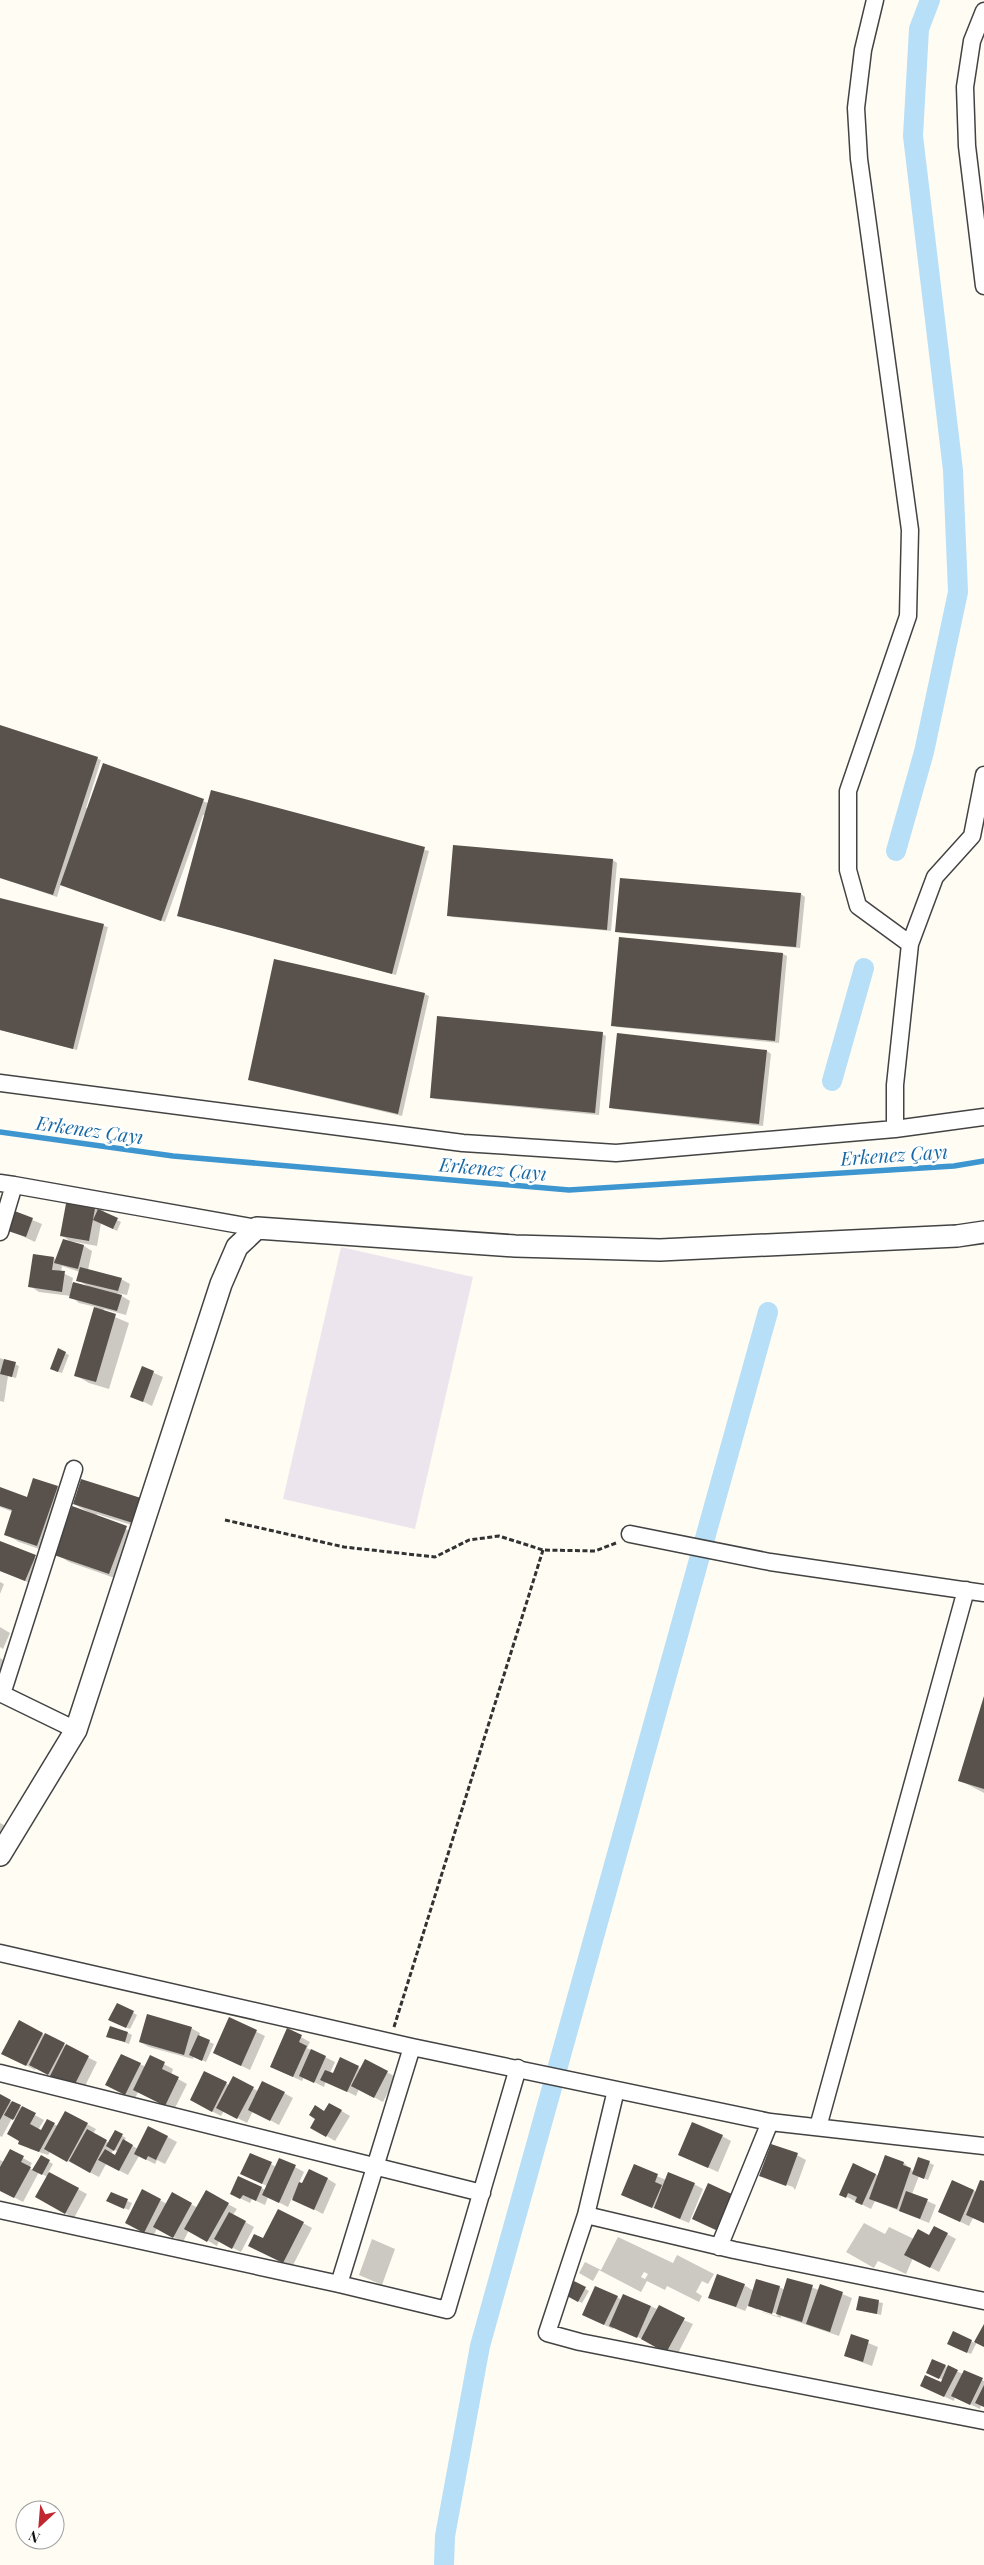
<svg xmlns="http://www.w3.org/2000/svg" width="984" height="2565" viewBox="0 0 984 2565" font-family="'Playfair Display',serif">
<style>
.industrial{fill:#ede5ee}
.shadow{fill:#0003;fill-rule:evenodd}
.lines{fill:none;stroke-linecap:round;stroke-linejoin:round}
.stream{stroke:#3d96cf;stroke-width:5.5}
.canal{stroke:#b7dff7;stroke-width:20}
.building{fill:#59514c}
.minor-casing{stroke:#434343;stroke-width:19}
.tertiary-casing{stroke:#434343;stroke-width:24}
.path{stroke:#323232;stroke-width:3;stroke-dasharray:5 2.5;stroke-linecap:butt}
.minor{stroke:#fff;stroke-width:16}
.tertiary{stroke:#fff;stroke-width:21}
.labels{text-anchor:middle;dominant-baseline:central;stroke-width:5;stroke-linejoin:round;paint-order:stroke}
.water-label{font-size:19px;font-style:italic;fill:#1768a4;stroke:#fff}
</style>
<rect width="100%" height="100%" fill="#fffcf3"/>
<!-- industrial -->
<path class="industrial" d="M341,1247L473,1277L415,1529L283,1499Z"/>
<!-- shadow -->
<path class="shadow" d="M0,726L101,760L86,808L88,809L103,765L208,803L212,791L429,851L396,975L178,916L205,815H203L165,922L61,884L57,897L0,878Z
M613,860L617,863L611,931L452,917L448,915Z
M801,894L805,897L800,948L621,933L617,931Z
M0,899L108,927L77,1050L0,1030Z
M620,938L783,954L787,956L779,1043L617,1027L613,1025Z
M425,994L429,996L402,1116L249,1080Z
M602,1034L606,1036L599,1115L435,1099L431,1097Z
M767,1051L771,1054L763,1126L614,1109L610,1107Z
M95,1204L104,1210L103,1213L121,1222L117,1231L101,1223L97,1246L70,1241L61,1235Z
M13,1212L42,1224L35,1242L7,1229Z
M84,1246L92,1251L88,1270L121,1279L130,1284L127,1295L117,1293L130,1301L126,1315L104,1309L103,1312L129,1323L109,1389L89,1383L75,1375L96,1307L79,1303L71,1296L39,1292L30,1286L54,1258L56,1260ZM62,1266L80,1272L78,1280L89,1287L72,1283L73,1278L61,1272Z
M65,1353L69,1355L62,1373L55,1371Z
M0,1358L19,1366L16,1378L8,1376L4,1402L0,1401Z
M143,1368L163,1377L152,1406L132,1396Z
M82,1480L150,1531L97,1514L96,1517L140,1535L123,1581L69,1562L56,1554L90,1513L74,1504Z
M57,1487L71,1495L51,1553L19,1542L5,1534L13,1512L0,1507V1489L27,1498Z
M0,1543L44,1562L35,1585L0,1571Z
M0,1582L4,1584L0,1594Z
M0,1627L10,1633L3,1649L0,1647Z
M0,1658L6,1662L0,1674Z
M984,1698V1793L959,1780Z
M0,1823L17,1832L0,1862Z
M117,2004L137,2015L130,2029L114,2022Z
M230,2019L265,2036L250,2070L223,2057Z
M19,2022L97,2062L82,2092L36,2068L35,2070L12,2058Z
M191,2028L200,2033L199,2037L214,2044L206,2062L194,2056L193,2059L149,2047L140,2042Z
M288,2030L310,2042L307,2048L335,2062L330,2073L333,2075L358,2067L361,2069L366,2061L396,2077L383,2102L359,2089L356,2096L326,2081L324,2087L304,2077L302,2081L280,2071Z
M128,2033L132,2035L129,2044L112,2038Z
M122,2055L146,2067L151,2057L173,2069L171,2075L187,2084L174,2110L138,2092L135,2099L116,2090Z
M205,2072L229,2085L233,2078L258,2091L284,2093L293,2098L279,2125L253,2111L247,2123L224,2111L221,2116L200,2105Z
M0,2096L44,2120L38,2130L41,2132L47,2121L58,2126L65,2112L96,2129L93,2134L109,2143L115,2132L126,2138L124,2141L138,2149L149,2127L177,2142L165,2164L157,2160L155,2164L139,2156L128,2175L106,2164L99,2177L50,2152L48,2155L30,2149L9,2134L16,2120L12,2118L2,2137L0,2136ZM114,2149L118,2152L116,2156L111,2154Z
M330,2104L350,2116L335,2141L312,2127Z
M722,2136L731,2141L718,2172L680,2155Z
M10,2151L32,2163L29,2168L34,2170L41,2157L53,2164L48,2173L87,2194L74,2218L36,2196L47,2177L39,2172L23,2202L0,2190V2160L4,2162Z
M797,2155L806,2160L795,2190L793,2187L761,2176Z
M886,2157L904,2163L914,2172L919,2158L934,2165L928,2180L919,2176L912,2194L936,2205L929,2223L875,2201L871,2209L841,2194L854,2165L879,2176Z
M271,2164L276,2167H295L304,2172L299,2183L303,2185L328,2179L336,2184L323,2214L292,2198L288,2207L268,2197L265,2205L252,2199L250,2203L231,2194L261,2188L266,2190L267,2186L242,2174Z
M634,2166L666,2180L694,2184L703,2189L689,2223L623,2195Z
M952,2181L976,2192L984,2183V2223L973,2218L969,2226L948,2216Z
M143,2191L167,2204L172,2194L198,2208L206,2192L237,2209L233,2215L254,2227L241,2252L219,2241L217,2246L189,2230L183,2242L157,2228L153,2237L135,2227Z
M111,2194L132,2203L129,2210L112,2203Z
M303,2223L312,2228L292,2267L258,2250L263,2240Z
M864,2223L885,2234L889,2227L914,2239L930,2237L934,2227L956,2239L939,2272L913,2258L906,2274L878,2261L874,2268L846,2252Z
M618,2237L673,2263L677,2255L714,2274L708,2284L702,2281L696,2292L702,2296L699,2302L667,2286L665,2290L647,2281L641,2292L599,2270L593,2281L579,2273L585,2262L601,2270ZM644,2272L648,2274L645,2279L641,2277Z
M372,2239L395,2249L382,2285L359,2275Z
M788,2279L819,2290L820,2285L852,2298L839,2336L781,2316V2318L758,2311L777,2316L778,2314L757,2308V2310L748,2305L745,2311L710,2297L744,2285L754,2291L779,2287L785,2290Z
M575,2283L589,2291L582,2303L568,2296Z
M624,2295L693,2324L676,2357L647,2341L614,2327L613,2329L584,2315L617,2297L622,2300Z
M860,2298L883,2303L881,2315L858,2310Z
M984,2327V2346L977,2342L971,2354L952,2346L953,2333L975,2343Z
M851,2336L878,2347L872,2366L845,2356Z
M945,2366L963,2374L964,2371L984,2381V2406L981,2405L980,2409L955,2397L954,2401L930,2390L941,2384L943,2380L932,2374Z"/>
<g class="lines">
<!-- stream -->
<path class="stream" d="M0,1132L173,1156L569,1190L954,1166L984,1161"/>
<!-- canal -->
<path class="canal" d="M896,851L924,752L958,592L953,470L913,136L919,29L930,0
M832,1081L864,968
M444,2565L445,2536L480,2346L768,1312"/>
</g>
<!-- building -->
<path class="building" d="M0,725L98,757L53,895L0,878Z
M103,763L204,799L161,921L60,885Z
M211,790L425,847L392,974L177,916Z
M453,845L613,859L607,930L447,916Z
M620,878L801,893L796,947L615,932Z
M0,898L104,924L73,1049L0,1030Z
M619,937L783,953L775,1041L611,1026Z
M274,959L425,993L398,1114L248,1080Z
M437,1016L603,1032L595,1113L430,1098Z
M617,1033L767,1050L759,1124L609,1108Z
M67,1198L96,1203L89,1241L60,1236Z
M98,1209L118,1218L113,1229L93,1220Z
M12,1210L33,1218L26,1237L5,1230Z
M63,1239L84,1245L78,1269L54,1263Z
M33,1254L54,1257L52,1270L65,1271L62,1292L28,1287Z
M80,1267L122,1278L118,1291L76,1281Z
M73,1282L122,1295L117,1311L69,1298Z
M94,1307L116,1314L96,1382L74,1376Z
M58,1348L66,1352L58,1372L50,1369Z
M4,1359L16,1362L12,1377L0,1374Z
M142,1366L154,1371L143,1402L130,1397Z
M33,1478L58,1486L37,1546L4,1535L12,1510L0,1506V1487L27,1497Z
M81,1479L144,1499L136,1524L73,1504Z
M72,1506L127,1526L109,1574L54,1555Z
M0,1541L36,1555L25,1581L0,1571Z
M984,1696V1789L958,1781Z
M117,2003L134,2011L126,2028L108,2020Z
M147,2014L192,2027L184,2055L139,2042Z
M229,2017L257,2030L241,2066L213,2053Z
M19,2020L43,2033L26,2066L1,2054Z
M110,2026L128,2032L125,2042L106,2037Z
M287,2028L302,2035L299,2042L307,2046L293,2077L270,2067Z
M45,2033L65,2043L48,2075L29,2065Z
M198,2035L210,2040L202,2061L189,2055Z
M66,2044L89,2056L73,2088L50,2076Z
M311,2049L326,2056L314,2083L299,2076Z
M121,2054L141,2063L125,2095L105,2085Z
M150,2055L165,2062L162,2069L179,2077L165,2106L133,2090Z
M340,2057L359,2066L347,2092L320,2080L325,2070L333,2073Z
M365,2059L388,2071L374,2098L351,2086Z
M204,2071L227,2082L212,2112L190,2100Z
M233,2076L254,2087L237,2119L216,2108Z
M262,2081L285,2092L270,2121L248,2110Z
M0,2094L11,2100L0,2120Z
M12,2101L21,2105L13,2120L4,2115Z
M329,2103L342,2110L326,2137L310,2128L315,2119L309,2115L315,2105L324,2111Z
M22,2106L36,2113L30,2124L41,2130L47,2119L55,2123L39,2152L18,2144L19,2141L7,2134Z
M65,2111L88,2123L67,2162L44,2149Z
M692,2122L723,2135L708,2168L678,2155Z
M148,2126L168,2136L156,2160L148,2156L146,2160L134,2154Z
M87,2129L107,2140L90,2173L69,2161Z
M115,2130L123,2134L114,2151L106,2146Z
M123,2139L133,2145L119,2171L98,2160L105,2149L115,2155Z
M771,2144L798,2153L786,2186L759,2176Z
M10,2149L24,2156L21,2162L31,2167L14,2198L0,2191V2167Z
M250,2153L272,2162L262,2184L240,2174Z
M41,2155L50,2160L42,2175L32,2170Z
M885,2155L904,2162L903,2165L911,2168L897,2209L869,2199Z
M918,2157L930,2161L924,2179L912,2174Z
M279,2158L296,2165L279,2203L262,2195Z
M853,2163L876,2174L862,2205L855,2202L857,2197L848,2193L846,2198L839,2195Z
M634,2164L658,2174L655,2182L662,2185L652,2208L621,2195Z
M309,2169L328,2178L314,2210L292,2200L299,2182L302,2183Z
M49,2172L79,2188L65,2214L35,2197Z
M668,2172L695,2183L680,2219L654,2208Z
M238,2176L262,2187L256,2201L243,2195L240,2199L230,2194Z
M952,2180L974,2190L960,2222L938,2212Z
M980,2180L984,2181V2223L966,2215Z
M708,2183L734,2195L718,2231L692,2219Z
M142,2189L161,2199L144,2233L125,2223Z
M206,2190L229,2203L207,2242L184,2229Z
M906,2191L928,2199L920,2219L899,2211Z
M111,2192L128,2199L124,2209L106,2201Z
M172,2192L192,2203L173,2238L153,2227Z
M278,2209L304,2222L283,2263L248,2246L254,2234L263,2238Z
M229,2212L246,2221L232,2249L214,2239Z
M934,2226L948,2233L930,2268L904,2255L918,2229L929,2235Z
M717,2274L745,2284L736,2307L708,2298Z
M787,2278L813,2285L802,2322L776,2314Z
M756,2279L780,2286L772,2314L748,2306Z
M574,2281L586,2287L578,2302L567,2296Z
M820,2284L843,2292L830,2332L806,2324Z
M595,2286L618,2296L604,2325L582,2315Z
M623,2294L651,2306L637,2338L609,2326Z
M859,2296L879,2300L877,2314L856,2310Z
M659,2305L685,2318L666,2353L641,2339Z
M984,2324V2347L974,2342Z
M953,2331L972,2340L967,2353L947,2344Z
M851,2334L869,2340L863,2362L844,2356Z
M932,2359L946,2365L939,2379L926,2373Z
M948,2365L958,2370L944,2397L920,2386L925,2375L941,2382Z
M964,2370L983,2378L970,2405L951,2396Z
M984,2385V2407L975,2403Z"/>
<g class="lines">
<!-- minor casing -->
<g class="minor-casing">
<path id="minor" d="M875,0L863,50L856,108L859,159L910,530L908,616L848,791V870L858,906L910,944
M984,11L972,41L965,87L967,146L984,286
M0,1083L463,1143L616,1153L895,1129L984,1117
M895,1129V1085L910,944L935,877L972,836L984,775
M0,1183L14,1185L0,1232
M14,1185L257,1228
M74,1469L2,1694L76,1730
M630,1534L770,1562L984,1593
M0,1953L412,2047L770,2122L984,2146
M0,2073L482,2193
M616,2090L586,2215L547,2333L580,2342L984,2421
M818,2127L966,1590
M0,2210L339,2284L447,2310L518,2068
M586,2215L734,2250L984,2301
M719,2247L770,2122
M339,2284L412,2047"/>
</g>
<!-- tertiary casing -->
<g class="tertiary-casing">
<path id="tertiary" d="M0,1855L76,1730L221,1284L237,1247L257,1228L515,1246L660,1250L957,1236L984,1232"/>
</g>
<!-- path -->
<path class="path" d="M225,1520L344,1547L435,1557L469,1540L499,1536L543,1550L595,1551L616,1543
M394,2027L543,1550"/>
<!-- minor -->
<use href="#minor" class="minor"/>
<!-- tertiary -->
<use href="#tertiary" class="tertiary"/>
</g>
<g class="labels">
<!-- water labels -->
<g class="water-label">
<text transform="translate(90 1129) rotate(8)">Erkenez Çayı</text>
<text transform="translate(894 1154) rotate(-4)">Erkenez Çayı</text>
<text transform="translate(493 1168) rotate(5)">Erkenez Çayı</text>
</g>
</g>
<!-- north arrow -->
<g transform="translate(40 2525) rotate(206)"><circle r="24" fill="#ffffff" stroke="#9f9f9f"/>
<path d="M0-4L9 19L0 12L-9 19Z" fill="#c2262f"/>
<text y="-8" font-size="14" font-weight="bold" text-anchor="middle" fill="#101010">N</text>
</g>
</svg>
